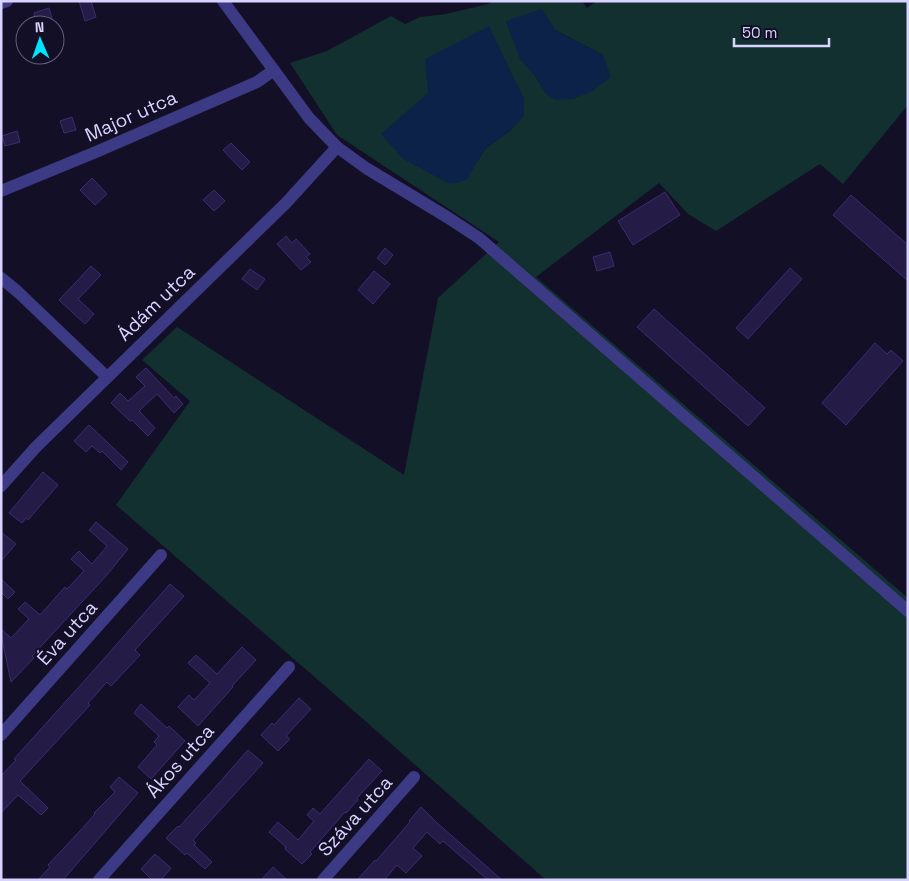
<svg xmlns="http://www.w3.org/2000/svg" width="909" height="881" viewBox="0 0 909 881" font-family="'Space Grotesk',sans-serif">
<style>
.green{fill:#12302f;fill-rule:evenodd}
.water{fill:#0c2248}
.building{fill:#241b47;stroke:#3b2d73}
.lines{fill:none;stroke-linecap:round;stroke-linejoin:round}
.minor{stroke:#3d3a85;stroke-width:12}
.labels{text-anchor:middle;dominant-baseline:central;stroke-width:4;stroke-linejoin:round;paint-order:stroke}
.street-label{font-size:19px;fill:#d9d4ff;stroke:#130f26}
</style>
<rect width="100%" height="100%" fill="#130f26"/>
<!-- green -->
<path class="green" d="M493,1H582L587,8L597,1H908V105L843,184L820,164L716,231L688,214L659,183L536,277L908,598V880H546L355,712L116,505L190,401L142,360L177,327L404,475L438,298L499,242L337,135L290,63L327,51L391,16L405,24L420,17L446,14L488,4ZM506,21L555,30L603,55L546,94L536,77L521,59ZM428,93L511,130L486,148L476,163Z"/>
<!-- water -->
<path class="water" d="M542,9L555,30L603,55L611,77L592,91L573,99L555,100L546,94L536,77L520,59L506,21Z
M489,26L524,99V116L511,130L486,148L476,163L467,180L450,184L403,159L381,134L428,93L425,59Z"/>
<!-- building -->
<path class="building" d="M79,1H91L96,17L85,21Z
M49,8L54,25H37L34,13Z
M72,117L76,130L64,133L60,121Z
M17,131L20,142L5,146L2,136Z
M231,143L250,162L242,170L223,150Z
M92,178L107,194L95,205L80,190Z
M214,190L225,201L214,211L203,200Z
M665,192L680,215L633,245L618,221Z
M851,195L908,245V281L833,215Z
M286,236L292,243L296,239L310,254L306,257L311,262L301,270L277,244Z
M385,248L393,255L385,265L377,258Z
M610,252L614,266L597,271L593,257Z
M91,266L101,275L78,299L94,314L85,324L59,300Z
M790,268L802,279L748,339L736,328Z
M250,269L265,279L257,290L242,279Z
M374,271L390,284L373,304L358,290Z
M654,309L765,408L748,426L637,327Z
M875,343L887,354L891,350L903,361L846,425L822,403Z
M146,368L174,398L176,396L183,404L174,413L157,394L139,411L155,428L148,436L132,420L130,421L111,403L120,393L128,401L145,386L136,377Z
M89,425L128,462L121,470L102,451L100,453L92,446L86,452L74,441Z
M43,472L58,485L28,520L26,518L22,523L9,513Z
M96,522L128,549L106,576L32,656L34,658L11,682L1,634V629L11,638L29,619L18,609L25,602L40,615L65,587L67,589L84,571L71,559L79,551L92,564L107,546L89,530Z
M1,532L16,544L1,561Z
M1,579L15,592L8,599L1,592Z
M170,584L184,596L135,650L140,655L111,686L107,682L88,703L90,705L20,781L48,808L41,815L18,795L1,813V776L16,760L14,759L86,679Z
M242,647L256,660L232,686L233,687L198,726L178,707L189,695L194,700L210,683L188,663L196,655L217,674Z
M299,698L311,709L286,736L290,739L278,751L261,735L272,723L274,725Z
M141,704L167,728L169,726L185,741L151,779L138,767L157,745L154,742L159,736L134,713Z
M248,750L263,763L193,840L196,843L194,845L212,862L205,869L187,853L185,855L166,838L178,826L179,827L212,791Z
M369,759L382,771L357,798L358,800L346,813L345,812L310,852L312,854L302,864L285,849L286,847L269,832L278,822L298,840L314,821L307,815L313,808L320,814Z
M119,777L138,793L63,880H38L50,867L48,865L79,832L95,814L94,813L115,792L110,787Z
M421,807L436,822L502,880H488L443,841L440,844L427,832L413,848L422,856L406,873L397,865L384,880H357L375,860L376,861L410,822L409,821Z
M155,854L171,868L161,880H152L141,869Z
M273,867L287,880H261Z"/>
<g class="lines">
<!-- minor -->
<path class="minor" d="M223,1L309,118L337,147L366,168L447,217L479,238L908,611
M1,3L7,1
M1,191L96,152L257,82L274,70
M1,278L18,292L107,377
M1,486L36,447L286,203L337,147
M1,735L161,555
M99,880L289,667
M323,880L414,777"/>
</g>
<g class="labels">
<!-- street labels -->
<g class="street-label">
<text transform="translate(131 116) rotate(-24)">Major utca</text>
<text transform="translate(156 303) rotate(-44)">Ádám utca</text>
<text transform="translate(67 633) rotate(-48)">Éva utca</text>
<text transform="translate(180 761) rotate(-48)">Ákos utca</text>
<text transform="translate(355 816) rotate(-48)">Száva utca</text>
</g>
</g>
<!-- border -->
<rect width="909" height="881" fill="none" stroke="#d9d4ff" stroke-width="5"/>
<!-- north arrow -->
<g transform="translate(40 40) rotate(358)"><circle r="24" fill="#130f26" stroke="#625e7d"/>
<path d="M0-4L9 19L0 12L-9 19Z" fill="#00e5ff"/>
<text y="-8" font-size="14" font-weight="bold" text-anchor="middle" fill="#d9d4ff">N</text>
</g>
<!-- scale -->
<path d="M734 38v8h95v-8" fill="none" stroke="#d9d4ff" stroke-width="2.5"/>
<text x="742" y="38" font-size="15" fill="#d9d4ff" stroke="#130f26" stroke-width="4" paint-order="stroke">50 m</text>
</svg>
